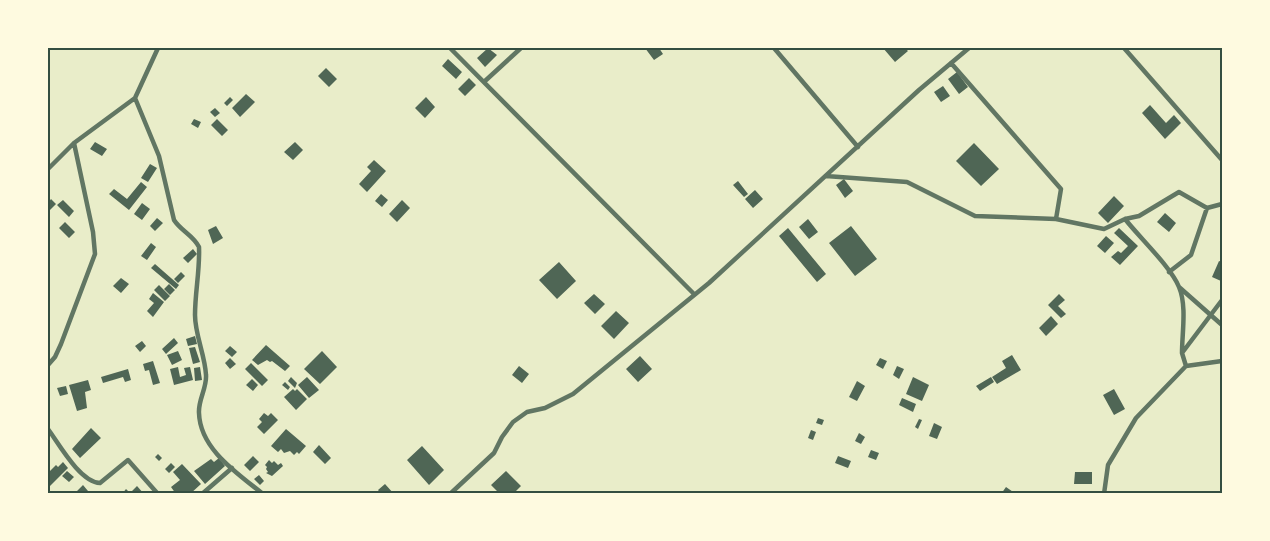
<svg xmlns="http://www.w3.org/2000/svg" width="1270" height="541" viewBox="0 0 1270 541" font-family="'Source Sans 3',sans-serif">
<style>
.building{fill:#4f6655}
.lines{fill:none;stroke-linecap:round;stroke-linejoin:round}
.minor{stroke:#617663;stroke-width:4.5}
.neatline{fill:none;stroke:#344e41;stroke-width:2}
</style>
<rect width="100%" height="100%" fill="#e9edc9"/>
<!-- building -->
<path class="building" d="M488,48L497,55L485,67L477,58Z
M645,48H659L663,54L654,60Z
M883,48H905L908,51L895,62Z
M448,59L462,72L456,79L442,66Z
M326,68L337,79L329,87L318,76Z
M957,72L968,87L959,94L948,79Z
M469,78L476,85L465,96L458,89Z
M943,86L950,96L941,102L934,92Z
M246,94L255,102L240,117L232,108Z
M230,97L233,100L227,106L224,103Z
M426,97L435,107L425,118L415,108Z
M1150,105L1166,123L1174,115L1181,123L1165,139L1142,113Z
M215,108L220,113L215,117L210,112Z
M194,119L201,122L198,128L191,124Z
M217,119L228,130L222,136L211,125Z
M95,142L107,149L102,156L90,149Z
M295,142L303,150L293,160L284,152Z
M974,143L999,169L981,186L956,161Z
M374,160L386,171L367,192L359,184L371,171L367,167Z
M150,164L157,168L148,182L141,178Z
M844,179L853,191L845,198L836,185Z
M738,181L748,194L744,197L733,185Z
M141,182L147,187L129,210L109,194L114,189L127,199Z
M755,190L763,199L753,208L745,199Z
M381,194L388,200L382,207L375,201Z
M1114,196L1124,206L1108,223L1098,213Z
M51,199L56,204L48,212V203Z
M63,200L74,211L69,217L57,205Z
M402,200L410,208L397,222L389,214Z
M142,203L150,209L142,220L134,214Z
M1165,213L1176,223L1169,232L1157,222Z
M157,218L163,223L155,231L150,226Z
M808,219L818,232L809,239L799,227Z
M65,222L75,232L69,238L59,228Z
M216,226L223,238L213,244L208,230Z
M851,226L877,259L855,276L829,243Z
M788,228L826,274L817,282L779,236Z
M1119,228L1138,246L1120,265L1111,257L1118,251L1121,253L1128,246L1114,233Z
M1106,236L1114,243L1105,253L1097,246Z
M151,243L156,247L147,260L141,256Z
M193,249L197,254L188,263L183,258Z
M1219,261L1222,262L1221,281L1212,277Z
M559,262L576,281L557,299L539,280Z
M155,264L179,285L176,289L151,268Z
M181,272L185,276L178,283L174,279Z
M121,278L129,284L121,293L113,286Z
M169,284L175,290L170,295L164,289Z
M159,285L170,296L165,301L154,290Z
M153,293L164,302L153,317L147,311L154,303L149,299Z
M594,294L605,304L595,314L584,303Z
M1059,294L1065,300L1058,306L1066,314L1061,318L1048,305Z
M616,311L629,323L614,339L601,326Z
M1051,316L1058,324L1046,336L1039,328Z
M195,336L197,344L188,346L186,339Z
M174,338L178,343L166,354L162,349Z
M142,341L146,346L140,352L135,346Z
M266,345L290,366L285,371L272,361L270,362L267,360L258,365L252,360Z
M230,346L237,352L232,357L225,351Z
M195,347L200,362L193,364L189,348Z
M178,351L182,360L172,365L167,355Z
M322,351L337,367L320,384L304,369Z
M1012,355L1021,370L997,384L992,377L1006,368L1002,361Z
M640,356L652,369L638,382L626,369Z
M230,358L236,364L230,369L225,363Z
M880,358L887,361L883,369L876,365Z
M153,361L160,383L153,385L149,370L145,371L143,364Z
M251,363L268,380L262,386L245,369Z
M519,366L529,374L522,383L512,375Z
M897,366L904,369L899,379L893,375Z
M178,367L180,377L186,375L184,368L190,367L193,380L174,385L170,369Z
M200,367L202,380L195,381L194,368Z
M128,369L131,380L125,382L123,377L103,383L101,377Z
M291,377L297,383L295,388L288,381Z
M307,377L319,390L309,398L298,385Z
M913,377L929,385L922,401L906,394Z
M991,377L994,382L980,391L976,386Z
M252,379L258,385L253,391L246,385Z
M88,380L91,390L85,392L87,408L77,411L69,385Z
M857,381L865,386L857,401L849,397Z
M285,382L290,387L288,390L282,385Z
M66,386L68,394L60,396L57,388Z
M293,389L295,391L297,389L307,399L296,410L284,397Z
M1114,389L1125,409L1114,415L1103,395Z
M902,398L916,404L913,412L899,405Z
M264,413L268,416L271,413L278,420L264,434L257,427L262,422L259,419Z
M818,418L824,420L822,425L816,423Z
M919,419L922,420L918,429L915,427Z
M934,423L942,427L937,439L929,436Z
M91,428L101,438L80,458L72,449Z
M286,429L306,446L299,454L297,452L294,455L290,451L284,453L281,449L278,452L271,446Z
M811,430L816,432L813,440L808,438Z
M859,433L865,437L861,444L855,441Z
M319,445L331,458L325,464L313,452Z
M422,446L444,470L429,485L407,460Z
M871,450L879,453L876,460L868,457Z
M158,454L162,458L159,461L155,457Z
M253,456L259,462L250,471L244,465Z
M838,456L851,461L848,468L835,463Z
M219,458L225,466L205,484L194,471L211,459L214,462Z
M269,460L272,463L274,461L278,465L281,463L283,466L272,476L266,473L268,472L266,469L267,467L265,465Z
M63,462L68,468L48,488V473L56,465L58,467Z
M171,463L175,467L169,473L165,469Z
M182,464L201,484L190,494H176L171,487L180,480L173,472Z
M67,471L74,477L69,482L62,476Z
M506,471L521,486L513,494H500L491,485Z
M1075,472H1092V484H1074Z
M259,475L264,481L260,485L254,479Z
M385,484L394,494H381L378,490Z
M83,485L88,491L85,494H74Z
M137,486L144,494H122L126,489L130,493Z
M1006,487L1016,494H1001Z"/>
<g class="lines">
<!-- minor -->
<path class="minor" d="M450,48L694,294
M774,48L858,147
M1124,48L1222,160
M951,63L1061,189L1056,219
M485,81L521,48
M135,98L159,156L174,220C181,231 193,235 199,247C200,270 195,292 195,315C195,335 205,355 206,375C207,388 198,400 199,413C200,449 237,473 263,494
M48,169L74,143L135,98L158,48
M826,176L907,182L975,216L1056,219L1104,229L1125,219L1139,216L1179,192L1207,208L1222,204
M1125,219C1139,237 1171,267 1179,287C1187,306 1182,333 1182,353
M1169,272L1191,255L1207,208
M1179,287L1222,325
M48,365L55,357L61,344L95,254L93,232L74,143
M1186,366L1182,353L1222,300
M48,429C59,444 80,482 100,483L128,460L158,494
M202,494L232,468
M450,494L494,453L502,437L513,422L527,412L545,408L573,394L709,283L919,90L969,48
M1104,494L1108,465L1136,418L1186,366L1222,361"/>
</g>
<!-- border -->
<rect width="1270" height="541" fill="none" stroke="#fefae0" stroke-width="98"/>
<rect x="49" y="49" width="1172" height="443" class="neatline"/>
</svg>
